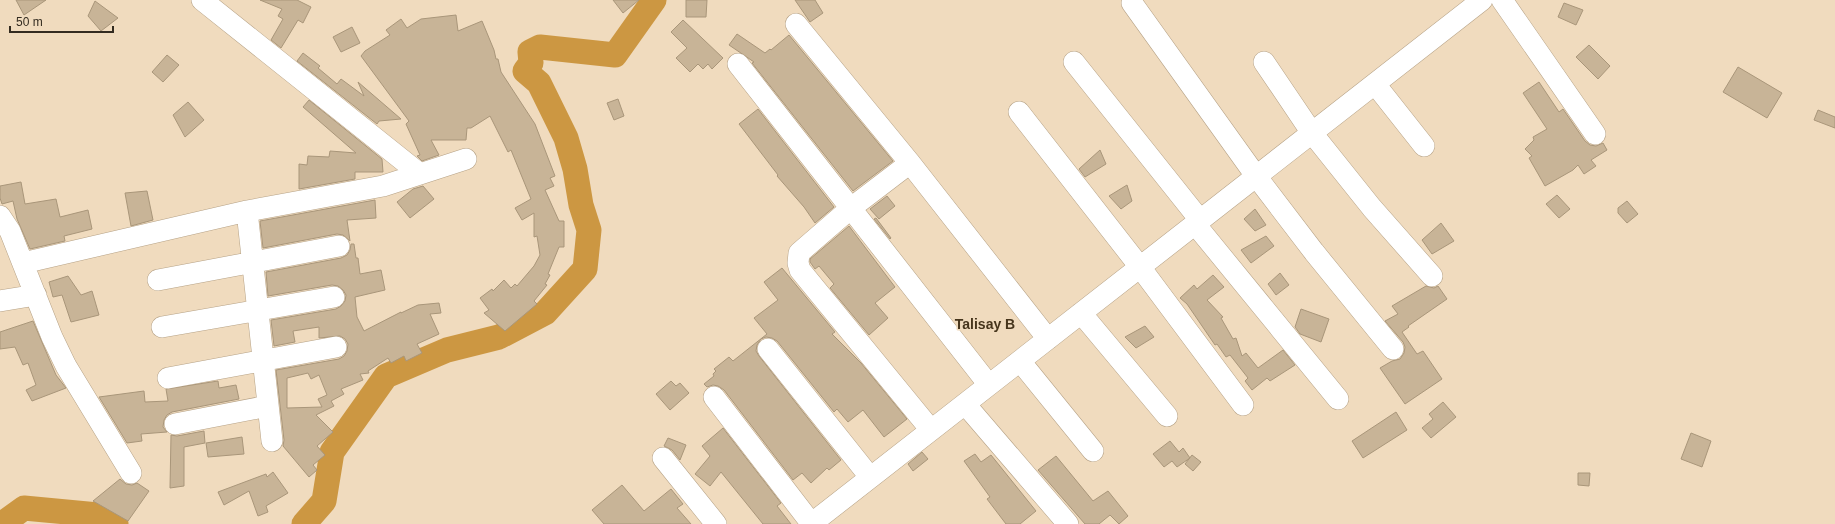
<svg xmlns="http://www.w3.org/2000/svg" width="1835" height="524" viewBox="0 0 1835 524" font-family="Arial,sans-serif">
<style>
.lines{fill:none;stroke-linecap:round;stroke-linejoin:round}
.river{stroke:#cc9742;stroke-width:25}
.building{fill:#c8b497;stroke:#a9967a;fill-rule:evenodd}
.minor-casing{stroke:#b6a286;stroke-width:22}
.minor{stroke:#fff;stroke-width:21}
.labels{text-anchor:middle;dominant-baseline:central;stroke-width:3;stroke-linejoin:round;paint-order:stroke}
.neighbourhood-label{font-size:14px;font-weight:bold;fill:#46351c;stroke:#f0dbbe}
</style>
<rect width="100%" height="100%" fill="#f0dbbe"/>
<g class="lines">
<!-- river -->
<path class="river" d="M2,524L24,508L98,515L116,524
M304,524L324,501L332,452L386,376L447,350L499,337L545,313L585,269L589,230L581,205L575,169L566,138L539,83L525,71L531,63L530,52L540,47L615,55L654,0"/>
</g>
<!-- building -->
<path class="building" d="M16,0H46L24,15Z
M260,0H297L311,7L303,23L298,20L281,48L271,40L283,19L278,16L282,9Z
M613,0H639L623,13Z
M686,0H707L706,17H686Z
M795,0H815L823,13L810,22Z
M95,1L118,18L101,31L88,16Z
M1564,3L1583,10L1576,25L1558,17Z
M456,15L458,31L482,21L494,50L496,59H498L501,72L535,124L555,176L550,178L554,186L545,190L559,221H564V247H559L548,274L550,275L545,284L547,285L534,301L537,304L505,331L484,313L489,310L480,298L492,289L493,291L504,280L511,288L515,284L517,286L534,266L540,255L537,236L534,237V213L522,220L515,208L531,199L511,150L508,152L490,116L471,128H467L466,140H431L439,155L422,161L417,156L420,155L406,124L409,121L361,56L365,51L390,35L386,30L401,19L407,28L421,19Z
M683,20L723,58L712,69L708,64L703,69L698,64L690,72L676,58L687,48L671,32Z
M352,27L360,43L341,52L333,37Z
M737,34L765,53L770,49L771,50L789,35L893,161L853,191L752,63L754,62L729,45Z
M1589,45L1610,66L1598,79L1576,57Z
M303,53L320,66L318,68L337,84L341,79L364,96L358,82L401,119L379,121L377,124L297,61Z
M167,55L179,65L163,82L152,72Z
M1738,67L1782,93L1767,118L1723,92Z
M1539,82L1559,112L1563,109L1585,141L1590,145L1596,146L1603,143L1607,150L1591,160L1596,166L1584,174L1578,165L1573,170L1545,186L1529,158L1532,156L1525,149L1534,140L1533,137L1547,129L1523,93Z
M618,99L624,116L614,120L607,103Z
M309,100L382,159L383,172H355V179L299,189V164L307,165L308,156L329,157L330,151L356,153L303,107Z
M188,102L204,120L185,137L173,115Z
M758,109L834,207L815,223L804,207L777,176L778,175L739,124Z
M1818,110L1835,117V128L1814,120Z
M1100,150L1106,164L1085,177L1079,169Z
M21,182L25,204L56,199L60,217L88,210L92,229L64,236L65,241L30,249L17,219L13,201L2,204L0,198V186Z
M1127,185L1132,201L1121,209L1109,196Z
M423,186L434,199L410,218L397,202L413,189Z
M147,191L153,220L131,226L125,193Z
M1557,195L1570,209L1559,218L1546,204Z
M887,196L895,206L879,219L870,209Z
M375,200L376,218L347,220L350,241L343,235L337,234L263,248L260,221Z
M1627,201L1638,214L1627,223L1618,213V208Z
M1255,209L1266,225L1255,231L1244,219Z
M876,218L891,238L890,239L874,219Z
M1441,223L1454,241L1432,254L1422,240Z
M849,226L895,287L875,303L888,318L869,335L830,288L834,284L819,266L815,269L810,262V259Z
M1266,236L1274,246L1251,263L1241,250Z
M351,244H354L356,258H358L360,274L381,270L385,290L355,297L357,317L364,331L401,312V313L418,305L439,303L441,313L430,314L439,334L417,344L422,353L406,361L404,356L391,363L388,358L368,371L369,373L360,374L363,380L341,389L344,394L331,401L334,406L316,415L333,432L317,446L325,455L313,465L317,470L309,477L283,446L284,440L276,370L339,359L344,356L347,351L348,344L345,339L340,336L319,338V327L293,331L295,342L274,346L271,320L336,309L341,306L345,301L346,295L343,290L338,286L332,285L268,296L266,272L341,258L347,255L350,250ZM308,373L311,379L319,375L327,395L318,399L322,407L287,408V378Z
M782,268L835,332L832,334L861,363L907,419L884,437L863,410L848,422L837,409L834,412L777,341L772,338L766,337L761,339L757,345L756,351L759,356L841,460L829,470L827,468L811,483L802,473L793,480L724,390L718,386L713,385L707,387L704,384L714,376L713,374L716,371L714,369L729,357L733,361L767,334L754,318L778,300L764,282Z
M1280,273L1289,285L1276,295L1268,284Z
M1213,275L1224,287L1207,300L1223,317L1221,318L1233,339L1236,338L1242,356L1246,353L1258,368L1283,350L1295,365L1270,381L1267,378L1252,390L1245,381L1248,378L1230,355L1226,357L1217,344L1215,345L1187,304L1180,298L1194,285L1197,289Z
M68,276L81,295L92,291L99,315L71,322L62,295L53,297L49,282Z
M1426,286L1434,288L1438,286L1447,299L1408,326L1409,327L1402,332L1417,354L1423,351L1442,379L1405,404L1380,368L1392,361L1400,359L1404,353L1405,347L1403,342L1385,321L1398,314L1392,306Z
M1301,309L1329,319L1321,342L1300,334L1295,327Z
M33,321L56,375L66,388L32,401L26,390L36,385L28,363L23,365L15,347L0,349V332Z
M1145,326L1154,337L1136,348L1125,337Z
M218,381L219,388L236,385L239,399L172,412L167,415L164,420L163,427L167,432L141,434L142,441L127,443L99,397L144,391L145,402L168,401L166,389Z
M671,381L676,386L680,383L689,393L670,410L656,394Z
M1443,402L1456,417L1431,438L1422,428L1433,419L1429,414Z
M1396,412L1407,430L1363,458L1352,441Z
M723,428L781,503L777,506L791,524H763L721,472L710,486L695,474L710,456L702,446Z
M204,431L205,443L184,447V486L170,488L171,435L177,436Z
M1691,433L1711,441L1702,467L1681,459Z
M242,437L244,454L208,457L206,443Z
M668,438L686,445L680,460L672,450L664,446Z
M1170,441L1179,452L1183,448L1190,458L1177,467L1172,461L1164,467L1153,454Z
M922,452L928,459L913,471L908,464Z
M975,454L981,462L991,455L1036,511L1020,524H1006L987,499L990,497L964,461Z
M1192,455L1201,462L1193,471L1185,464Z
M1056,456L1093,501L1108,491L1128,516L1119,524L1110,515L1099,524H1085L1038,470Z
M273,472L288,493L266,506L268,512L258,516L249,491L224,505L218,492L266,474L267,477Z
M1578,473H1590L1589,486L1578,485Z
M120,479L126,484L132,485L137,483L149,491L128,521L93,501Z
M622,485L644,511L671,489L683,504L677,508L691,524H604L592,510Z"/>
<g class="lines">
<!-- minor casing -->
<g class="minor-casing">
<path id="minor" d="M202,0L420,174
M1502,0L1595,134
M1132,3L1256,176L1314,252L1393,349
M796,24L910,163L1048,339
M1074,62L1200,220
M1264,62L1312,133L1372,208L1432,276
M738,64L989,385
M1375,84L1424,146
M1019,112L1140,267L1243,405
M910,163L851,208L799,253L798,263L800,270L931,430
M247,211L272,441
M0,216L10,231L52,337L66,366L131,473
M1195,224L1338,399
M23,263L247,211L383,186L466,159
M158,280L339,246
M0,301L36,295
M1081,313L1167,416
M162,327L334,297
M768,349L870,477
M1020,361L1093,451
M168,378L336,347
M714,397L811,523
M965,404L1068,524
M175,424L268,406
M663,458L716,524
M811,524L1482,0"/>
</g>
<!-- minor -->
<use href="#minor" class="minor"/>
</g>
<g class="labels">
<!-- neighbourhood labels -->
<g class="neighbourhood-label">
<text x="985" y="324">Talisay B</text>
</g>
</g>
<!-- scale -->
<path d="M10 26v6h103v-6" fill="none" stroke="#332b20" stroke-width="2"/>
<text x="16" y="26" font-size="12" fill="#332b20" stroke="#f0dbbe" stroke-width="3" paint-order="stroke">50 m</text>
</svg>
